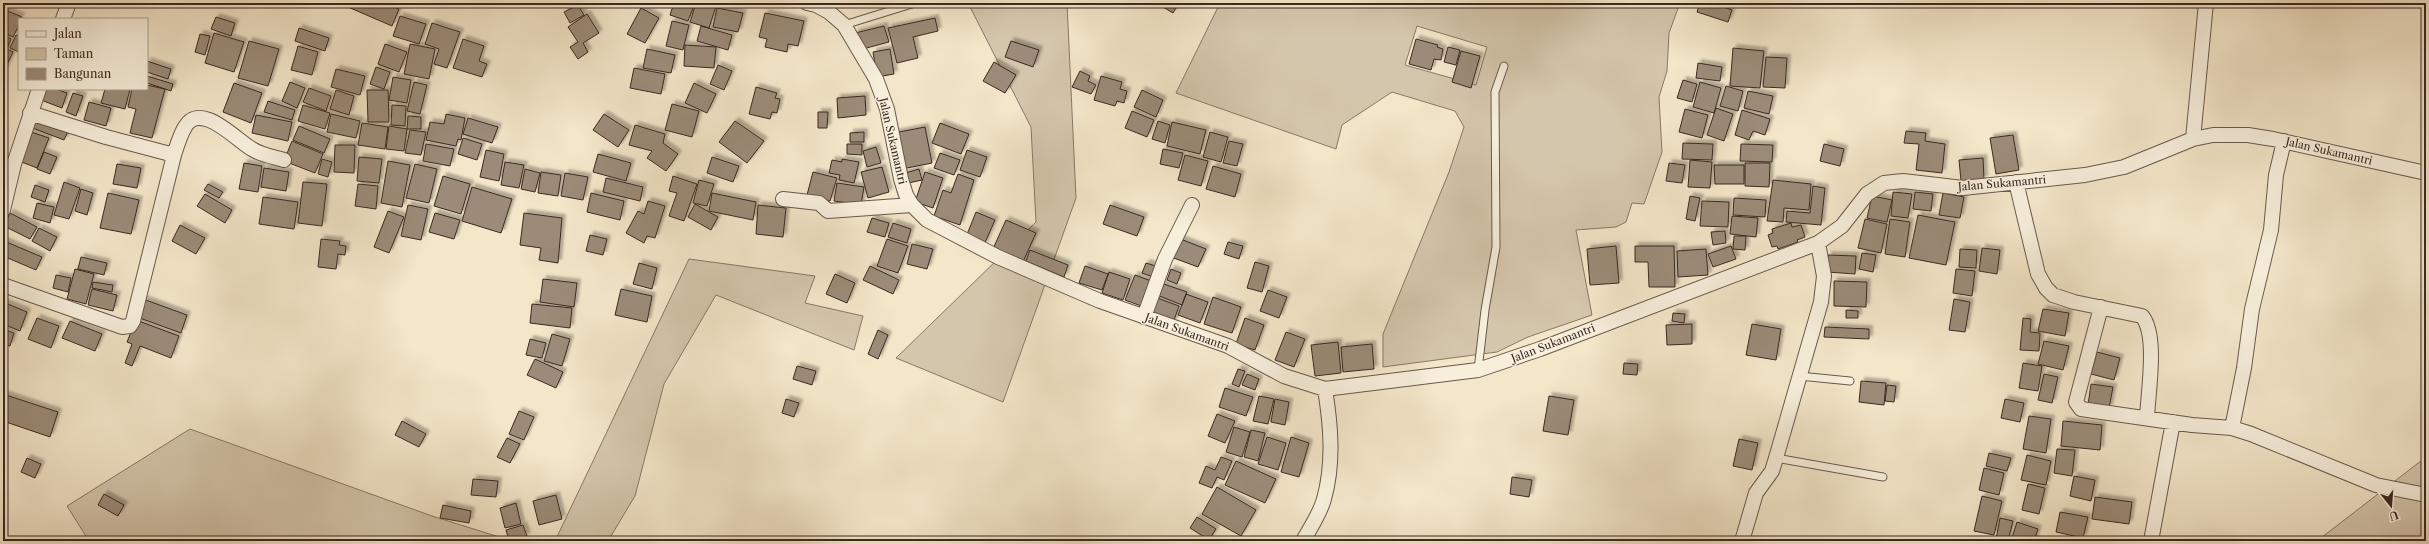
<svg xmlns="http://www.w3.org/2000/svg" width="2429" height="544" viewBox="0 0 2429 544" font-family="'Libre Caslon Text',serif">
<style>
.green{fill:#d4c6ac;stroke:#887866;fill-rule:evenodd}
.building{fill:#9b8b78;stroke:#3b2921;filter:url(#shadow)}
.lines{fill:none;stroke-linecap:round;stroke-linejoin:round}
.lane-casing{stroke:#69584b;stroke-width:9}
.street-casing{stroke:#69584b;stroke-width:16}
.lane{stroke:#f7efdc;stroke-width:7}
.street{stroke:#f7efdc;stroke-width:14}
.labels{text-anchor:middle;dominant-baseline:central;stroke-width:3;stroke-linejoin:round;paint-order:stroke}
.street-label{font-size:11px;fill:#3b2921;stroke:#f7efdc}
</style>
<defs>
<filter id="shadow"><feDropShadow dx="3.5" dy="-3.5" stdDeviation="1" flood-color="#0004"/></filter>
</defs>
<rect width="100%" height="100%" fill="#f3e6c9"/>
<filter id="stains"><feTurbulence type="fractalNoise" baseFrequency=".005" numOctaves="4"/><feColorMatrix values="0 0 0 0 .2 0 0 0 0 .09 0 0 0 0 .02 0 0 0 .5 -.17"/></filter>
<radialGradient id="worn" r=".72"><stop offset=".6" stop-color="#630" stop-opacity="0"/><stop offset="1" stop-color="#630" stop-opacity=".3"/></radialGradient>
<!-- green -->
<path class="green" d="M968,3H1067L1076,198L1003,402L896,358L1036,222L1031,127Z
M1220,3H1680L1669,33L1667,71L1659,97L1662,152L1644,204L1632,203L1626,222L1616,227L1576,230L1592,315L1528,337L1497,352L1383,367V334L1449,172L1464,127L1455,111L1392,92L1342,125L1336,149L1176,93ZM1417,26L1487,47L1476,85L1405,65Z
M689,259L815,276L805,303L863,316L854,350L716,295L664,384L635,496L608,541H555Z
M190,429L432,516L512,541H89L67,506Z
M2426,457V541H2317Z"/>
<!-- building -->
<path class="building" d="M156,3H183V5Z
M350,3H385L399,9L392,26L348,7Z
M674,3H695L688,21L670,15Z
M696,3H717L709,28L690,22Z
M835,3H844L843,6Z
M1156,3H1179L1173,13Z
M1700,3H1712L1732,10L1728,22L1697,12Z
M1819,3H1840V7L1818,5Z
M578,5L584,15L570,23L564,12Z
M641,8L659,18L645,43L627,34Z
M717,8L743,13L738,32L713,27Z
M3,9L22,17L19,19V25L13,37L3,32Z
M765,13L804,21L798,46L788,44L787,52L765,47L767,39L759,37Z
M587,14L599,33L583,43L588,52L578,59L570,47L578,42L568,27Z
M400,16L426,24L419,44L393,36Z
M216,17L235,23L231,36L211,29Z
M935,18L938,31L913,37L918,58L897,63L888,28Z
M672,21L689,25L683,50L666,46Z
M432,23L460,32L447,68L434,64L439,49L425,44Z
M701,26L732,35L728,50L697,41Z
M884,26L889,42L859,50L855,33Z
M299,28L329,38L325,51L295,41Z
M214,33L244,42L234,72L205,63Z
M200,34L210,36L205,55L195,52Z
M3,35L11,39L7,49L13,52L3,73Z
M16,35L19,36V52L10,48Z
M463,39L484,46L479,61L487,64L482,77L453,68Z
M1416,39L1438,45L1437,47L1443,49L1441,60L1434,59L1431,70L1409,64Z
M249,41L279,49L268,86L238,78Z
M1011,41L1039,50L1033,67L1005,57Z
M385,44L407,52L399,72L378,64Z
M410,44L435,49L429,79L404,74Z
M685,45L716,47L714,68L684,66Z
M298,46L318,52L312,75L291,70Z
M1448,47L1460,50L1456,65L1444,62Z
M1733,48L1764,51L1760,88L1730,86Z
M647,49L675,55L671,73L643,68Z
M890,49L894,74L877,77L873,52Z
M1461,51L1480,56L1471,88L1452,82Z
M1766,57L1787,58L1785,88L1763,87Z
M147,61L171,69L168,79L147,72Z
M994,62L1016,75L1005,93L983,81Z
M1698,63L1722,67L1720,81L1696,78Z
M718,65L732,71L724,90L710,84Z
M376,67L390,72L384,89L370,84Z
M634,68L665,74L661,94L630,88Z
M336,69L365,76L360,95L331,87Z
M1080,71L1090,76L1088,81L1096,85L1091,94L1072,87Z
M147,76L173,84L171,91L147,83Z
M1101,76L1122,82L1120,89L1127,91L1124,103L1117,101L1115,106L1094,100Z
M393,77L411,80L407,103L389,100Z
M1683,80L1697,84L1692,102L1677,98Z
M290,82L305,88L297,108L282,101Z
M414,82L427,85L420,114L407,111Z
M1700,82L1721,88L1714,113L1693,107Z
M234,83L262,93L251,123L223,112Z
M694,83L716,94L707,113L685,103Z
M147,85L165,89L152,138L130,133L136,109L128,107L132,89H147Z
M1726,86L1743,91L1738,111L1720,106Z
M756,87L777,93L775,98L780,99L777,113L772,112L770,119L749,114Z
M309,88L331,96L326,111L303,102Z
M45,89H56L67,93L62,108L41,100Z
M105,89H130L125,109L101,103Z
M336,90L354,96L349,115L330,109Z
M367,90H388L389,122H368Z
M1142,90L1163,100L1156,117L1134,107Z
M1748,91L1773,96L1769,114L1744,108Z
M73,93L83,96L76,116L66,112Z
M865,96L866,115L838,118L837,98Z
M268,101L295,110L292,120L264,112Z
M89,102L111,108L106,126L84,120Z
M672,104L699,111L692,137L665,130Z
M303,105L330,113L325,129L298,121Z
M392,105L406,106L405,126L391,125Z
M1716,108L1733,114L1724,141L1707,135Z
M1685,109L1708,115L1702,138L1679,132Z
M1742,110L1770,119L1765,135L1753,131L1749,140L1735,135Z
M1132,111L1154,120L1147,137L1125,128Z
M818,112H828L827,128H818Z
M331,114L360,121L356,138L327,132Z
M446,114L465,118L461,140L458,139L456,146L426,140L430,122L444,124Z
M604,114L629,130L618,147L593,130Z
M35,115L69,129L64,140L30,127Z
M256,115L292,122L288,141L252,133Z
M408,116L421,117V129H407Z
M468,118L498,127L492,143L463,134Z
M735,121L764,141L747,163L719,142Z
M1158,121L1170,125L1165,143L1152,139Z
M1172,122L1206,130L1200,154L1167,146Z
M362,123L388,127L385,149L358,145Z
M940,123L969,134L961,154L932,143Z
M635,125L665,134L663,143L678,154L666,171L647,158L652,151L629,145Z
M299,126L330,139L324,153L293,140Z
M389,126L407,129L404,151L386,149Z
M925,127L932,163L902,169L894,133Z
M410,130L426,132L421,155L405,153Z
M1906,131L1926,133L1925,141L1945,144L1942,173L1916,170L1919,144L1904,143Z
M31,132L49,138L37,168L19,161Z
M864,132V142H850V133Z
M1210,132L1228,137L1221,162L1203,157Z
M2013,135L2019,170L1996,174L1990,138Z
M463,138L482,144L477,160L458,154Z
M292,141L323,154L315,173L284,161Z
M1229,141L1243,144L1237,166L1223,163Z
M1683,143L1713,144L1712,160L1682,159Z
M426,144L454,149L450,166L423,161Z
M847,144H862V155L847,154Z
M1741,144L1773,145L1772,162L1740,161Z
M1824,144L1844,149L1840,166L1820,161Z
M335,145H355L354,173L334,172Z
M876,147L881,163L867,167L863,151Z
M1163,149L1183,153L1179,168L1160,164Z
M486,150L504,154L499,181L480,177Z
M967,150L987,157L980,177L960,170Z
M44,152L57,157L50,174L37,169Z
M940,153L960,160L954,175L934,168Z
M598,154L631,163L626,181L593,172Z
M1185,155L1208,161L1201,186L1178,180Z
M359,157L382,159L379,183L357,181Z
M712,157L739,166L733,182L707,173Z
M1983,158L1984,179L1961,181L1959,160Z
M322,159L332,162L328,177L318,174Z
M842,159L859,162L854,183L839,180L840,175L829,173L832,160L842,162Z
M1690,160L1712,162L1710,188L1688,187Z
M388,161L410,165L402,207L381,203Z
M505,162L524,165L519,188L501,185Z
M244,163L262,166L258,192L239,189Z
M1669,163L1685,165L1682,183L1666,181Z
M1745,163H1770L1769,187L1745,186Z
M117,164L141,168L137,188L113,184Z
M415,164L437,169L429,203L406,198Z
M1714,165H1744V184H1715Z
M1213,166L1241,174L1235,197L1206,189Z
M882,167L889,192L868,198L861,172Z
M264,168L289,172L286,191L261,187Z
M525,169L540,173L535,192L521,189Z
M919,169L922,180L904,184L902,174Z
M541,172L561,175L558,196L538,193Z
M813,172L837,178L830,201L807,195Z
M925,172L943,178L933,208L915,202Z
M565,173L588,177L583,200L561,196Z
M958,174L974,180L960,225L934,216L943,190L951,193Z
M443,176L470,184L461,214L434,206Z
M673,176L697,184L684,221L669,216L677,193L669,191Z
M606,178L643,187L640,201L603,192Z
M699,180L714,184L707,206L693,203Z
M1773,180L1811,184L1809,210L1784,208L1783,222L1767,221Z
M64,182L80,188L69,219L54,215Z
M303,182L327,184L322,226L298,223Z
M837,183L864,187L861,205L834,201Z
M208,184L223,192L219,198L204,190Z
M358,184L378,186L376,209L355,206Z
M35,185L49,190L45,202L31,197Z
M1813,186L1825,188L1821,225L1786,222L1787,211L1810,213Z
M472,187L512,199L501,233L462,221Z
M81,189L93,193L87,215L75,211Z
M1893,192L1912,194L1908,218L1891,216Z
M1915,192L1933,194L1931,211L1913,209Z
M108,193L139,200L131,234L100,228Z
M591,193L624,201L620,220L587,212Z
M712,193L756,202L753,220L709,211Z
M1943,193L1964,197L1960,218L1939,215Z
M205,194L232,210L225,223L197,206Z
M1690,196L1700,198L1695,221L1686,219Z
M1872,196L1892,200L1887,222L1867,218Z
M263,197L298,202L294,229L259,224Z
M1734,198L1766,200L1765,217L1733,215Z
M648,201L665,206L655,238L647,236L644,243L626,233L638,211L644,214Z
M1702,201L1729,202L1728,227L1700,226Z
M37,203L54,207L50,223L33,218Z
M695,204L718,217L711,230L688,217Z
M408,205L428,209L421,240L401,236Z
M758,205L786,208L783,237L756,234Z
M1110,205L1144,217L1137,236L1103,224Z
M388,211L404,217L389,253L374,247Z
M976,212L995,220L984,245L966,237Z
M10,213L37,227L30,239L4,226Z
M435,213L460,220L454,239L429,232Z
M524,213L562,218L558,263L539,260L541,248L520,245Z
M1918,215L1955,222L1946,265L1909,258Z
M1732,216L1758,218L1756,237L1730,234Z
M872,218L889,223L885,237L867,232Z
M1865,219L1887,224L1881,253L1858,248Z
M1890,219L1910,222L1905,257L1885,254Z
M1006,220L1036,233L1022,264L992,251Z
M893,223L911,229L907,243L888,237Z
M1791,223L1792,227L1801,225L1805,237L1797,240L1798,242L1778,249L1777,246L1772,247L1768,235L1773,233L1772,229Z
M180,225L205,238L196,254L172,241Z
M39,228L57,237L50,251L32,241Z
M1725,231L1726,243L1713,245L1711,232Z
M590,235L607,239L603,255L586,251Z
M1734,236H1746L1745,250L1733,249Z
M1178,238L1206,249L1198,267L1171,257Z
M321,239L340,241L339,245L346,246L345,255L338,254L336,269L318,267Z
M887,239L908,246L898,273L877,266Z
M4,241L42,257L36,270L3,256Z
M1228,242L1243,246L1239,259L1224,254Z
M912,244L933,249L927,269L907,264Z
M1616,246L1619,283L1590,285L1587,249Z
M1635,246H1674L1675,287H1649L1648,262H1635Z
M1731,246L1736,259L1713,267L1708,254Z
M1982,248L2000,250L1997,274L1979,271Z
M1706,249L1708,275L1678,277L1677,251Z
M1960,249L1977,250L1976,268L1959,267Z
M1030,250L1068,265L1064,277L1026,261Z
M1862,253L1876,255L1873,272L1859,269Z
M1828,255L1856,256L1855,274L1827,272Z
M81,257L107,263L104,275L78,269Z
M1255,262L1269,266L1262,292L1247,288Z
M639,263L657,268L652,289L633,284Z
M1146,263L1159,267L1156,278L1142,273Z
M870,266L899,280L893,294L863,280Z
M1085,266L1108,274L1102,290L1079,283Z
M75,269L94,274L86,304L67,299Z
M1171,269L1181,273L1177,284L1167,280Z
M1956,269L1975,271L1972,296L1953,293Z
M1109,272L1130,279L1123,300L1102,293Z
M835,274L855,283L847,303L826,294Z
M56,275L71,278L68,292L53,288Z
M1135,275L1154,282L1144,307L1125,300Z
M543,279L577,283L574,307L540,302Z
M1834,281L1867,282L1866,307L1834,306Z
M93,282L113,285L112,292L92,288Z
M1161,283L1187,292L1182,305L1157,295Z
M92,289L117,295L113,311L88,305Z
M621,289L652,296L647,322L615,315Z
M1268,290L1287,297L1279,318L1260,311Z
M1186,294L1208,302L1200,323L1178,315Z
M1155,297L1179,306L1173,323L1149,314Z
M1213,297L1241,307L1232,333L1204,324Z
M143,299L187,315L181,333L137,317Z
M1954,299L1970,302L1965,332L1949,330Z
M3,302L27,312L20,331L3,324Z
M532,304L572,308L570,328L530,323Z
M2043,309L2069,313L2065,336L2038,331Z
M1846,310L1858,311V318H1846Z
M1673,313L1685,314L1684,323L1672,321Z
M37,318L59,326L51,348L28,339Z
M1245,318L1264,325L1255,350L1236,344Z
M2023,318L2031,319L2030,332L2040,333L2039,351L2020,350Z
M136,320L179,336L171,358L140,346L132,366L125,363L132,344L127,342Z
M70,321L102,334L95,351L62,338Z
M1692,324V344L1667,345L1666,325Z
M1752,324L1781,329L1776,360L1746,355Z
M1825,327L1869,329V339L1824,337Z
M3,329L14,333L10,346L3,344Z
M878,330L888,335L878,359L868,354Z
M1286,332L1305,339L1294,367L1275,360Z
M552,334L570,339L562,366L544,361Z
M530,339L546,343L542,358L526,355Z
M2044,341L2069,346L2063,370L2038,364Z
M1338,342L1341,373L1315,376L1311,345Z
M1372,344L1374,369L1343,372L1341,347Z
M2097,352L2120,358L2114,380L2091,374Z
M535,359L563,372L556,388L527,375Z
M1624,363L1638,364L1637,375L1623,374Z
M2023,363L2042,366L2038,391L2019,388Z
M797,366L816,371L812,385L793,379Z
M1238,369L1245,371L1239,387L1232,384Z
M1247,374L1259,379L1255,390L1242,385Z
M2044,374L2058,377L2052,403L2038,400Z
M1861,381L1886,383L1884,405L1859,402Z
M2091,384L2113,387L2109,408L2088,405Z
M1887,385L1896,386L1894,402L1885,401Z
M1225,388L1253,397L1246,416L1219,407Z
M3,394L58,412L50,437L3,421Z
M1259,396L1274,399L1268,424L1253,421Z
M1549,396L1574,400L1568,435L1543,431Z
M786,399L799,403L794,417L782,413Z
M1275,399L1289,402L1285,425L1271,422Z
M2005,399L2024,403L2020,422L2001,418Z
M519,411L534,417L524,440L509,434Z
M1217,414L1235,421L1225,443L1208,436Z
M2029,416L2051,419L2046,453L2023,449Z
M402,421L426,434L419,447L395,435Z
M2063,421L2102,425L2100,450L2061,446Z
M1234,427L1250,432L1242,457L1226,452Z
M1251,430L1265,433L1258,461L1244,457Z
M1267,437L1286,443L1278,470L1258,464Z
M1291,437L1309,443L1299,477L1281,472Z
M507,438L520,444L510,463L497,457Z
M1739,439L1758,443L1752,470L1733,466Z
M2057,449L2075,450L2072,476L2054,473Z
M1989,453L2011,458L2007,471L1986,466Z
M2027,455L2051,461L2046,485L2021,480Z
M1221,457L1232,461L1224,480L1217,477L1212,488L1199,483L1206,466L1215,470Z
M27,458L41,464L35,478L21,472Z
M1236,461L1276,479L1265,503L1225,485Z
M1984,468L2004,473L1999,495L1979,490Z
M2074,476L2095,480L2091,501L2070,496Z
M1512,477L1532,480L1529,497L1510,494Z
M473,479L498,481L496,497L471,495Z
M2028,484L2045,488L2039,514L2022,510Z
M1217,487L1256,510L1241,536L1202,514Z
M104,494L124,505L118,516L98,505Z
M556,495L562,519L539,525L533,501Z
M1982,496L2002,501L1994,535L1974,531Z
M2095,497L2132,502L2129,524L2092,519Z
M516,503L521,524L505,528L500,508Z
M443,505L471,511L469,523L440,518Z
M2060,512L2088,517L2083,538L2056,532Z
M1197,517L1216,529L1209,540L1190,528Z
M2000,518L2013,521L2008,541L1996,539Z
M2017,522L2038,529L2034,541H2011Z
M523,525L527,536L509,541L506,530Z"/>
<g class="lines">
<!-- lane casing -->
<g class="lane-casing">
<path id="lane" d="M844,25L915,3
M1478,370L1485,310L1496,247L1495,92L1504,66
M1799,376L1850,381
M1776,458L1883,477"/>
</g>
<!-- street casing -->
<g class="street-casing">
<path id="street" d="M807,3L816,5L829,12L844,25L876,79L887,109L901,179L906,195L912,205L927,220L998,257L1100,301L1228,346L1284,376L1325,389L1478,370L1540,349L1818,243L1842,226L1867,194L1884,183L1903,181L1963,188L2085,175L2124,167L2193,139L2213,135H2248L2273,139L2426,173
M63,19L69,3
M2193,139L2206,3
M174,155C177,146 180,135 185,127C201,100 237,141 252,149C261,155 274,157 284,160
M2016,182L2038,274L2046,288L2053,295L2074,302L2142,316C2158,335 2148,392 2147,418
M783,199L819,203L828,211L912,205
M3,210L14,164L39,89
M3,285L122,327L130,326L133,321L174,155L106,137L30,113
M2101,307L2076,402L2081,409L2192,425L2232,428L2251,434L2376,485L2426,495
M1144,317L1165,259L1192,205
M2232,428L2244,368L2252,309L2271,230L2276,175L2284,141
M1303,541C1310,528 1320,514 1324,499C1334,463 1331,426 1325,389
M1742,541L1756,493L1772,471L1776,458L1821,302L1824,276L1818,243
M2151,541L2173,422"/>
</g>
<!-- lane -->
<use href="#lane" class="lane"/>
<!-- street -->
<use href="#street" class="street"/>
</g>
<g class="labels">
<!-- street labels -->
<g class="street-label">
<text transform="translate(893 141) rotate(77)">Jalan Sukamantri</text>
<text transform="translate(2329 151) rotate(13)">Jalan Sukamantri</text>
<text transform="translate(2002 183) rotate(-5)">Jalan Sukamantri</text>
<text transform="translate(1187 332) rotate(20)">Jalan Sukamantri</text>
<text transform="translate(1553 343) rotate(-21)">Jalan Sukamantri</text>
</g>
</g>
<!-- margin -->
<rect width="2429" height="544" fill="none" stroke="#f3e6c9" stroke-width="16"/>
<rect x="4" y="4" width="2421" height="536" fill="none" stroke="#3b2921" stroke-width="2"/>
<rect x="8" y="8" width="2413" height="528" fill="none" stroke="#3b2921"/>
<!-- legend -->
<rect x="18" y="18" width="130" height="72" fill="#f7efdc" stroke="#aca091"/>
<rect x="26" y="31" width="20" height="6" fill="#f7efdc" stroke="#aca091"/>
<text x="54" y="38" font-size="12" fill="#3b2921">Jalan</text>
<rect x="26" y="48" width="20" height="12" fill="#d4c6ac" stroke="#aca091"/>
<text x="54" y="58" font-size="12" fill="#3b2921">Taman</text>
<rect x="26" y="68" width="20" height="12" fill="#9b8b78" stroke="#aca091"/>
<text x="54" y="78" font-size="12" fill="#3b2921">Bangunan</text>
<!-- north arrow -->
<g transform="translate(2391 506) rotate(163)" stroke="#f7efdc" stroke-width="3" paint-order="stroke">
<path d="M0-3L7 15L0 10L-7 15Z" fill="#3b2921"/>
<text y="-6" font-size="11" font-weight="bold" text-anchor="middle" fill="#3b2921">U</text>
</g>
<rect width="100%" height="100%" filter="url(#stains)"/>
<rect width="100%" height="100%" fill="url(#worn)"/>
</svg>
